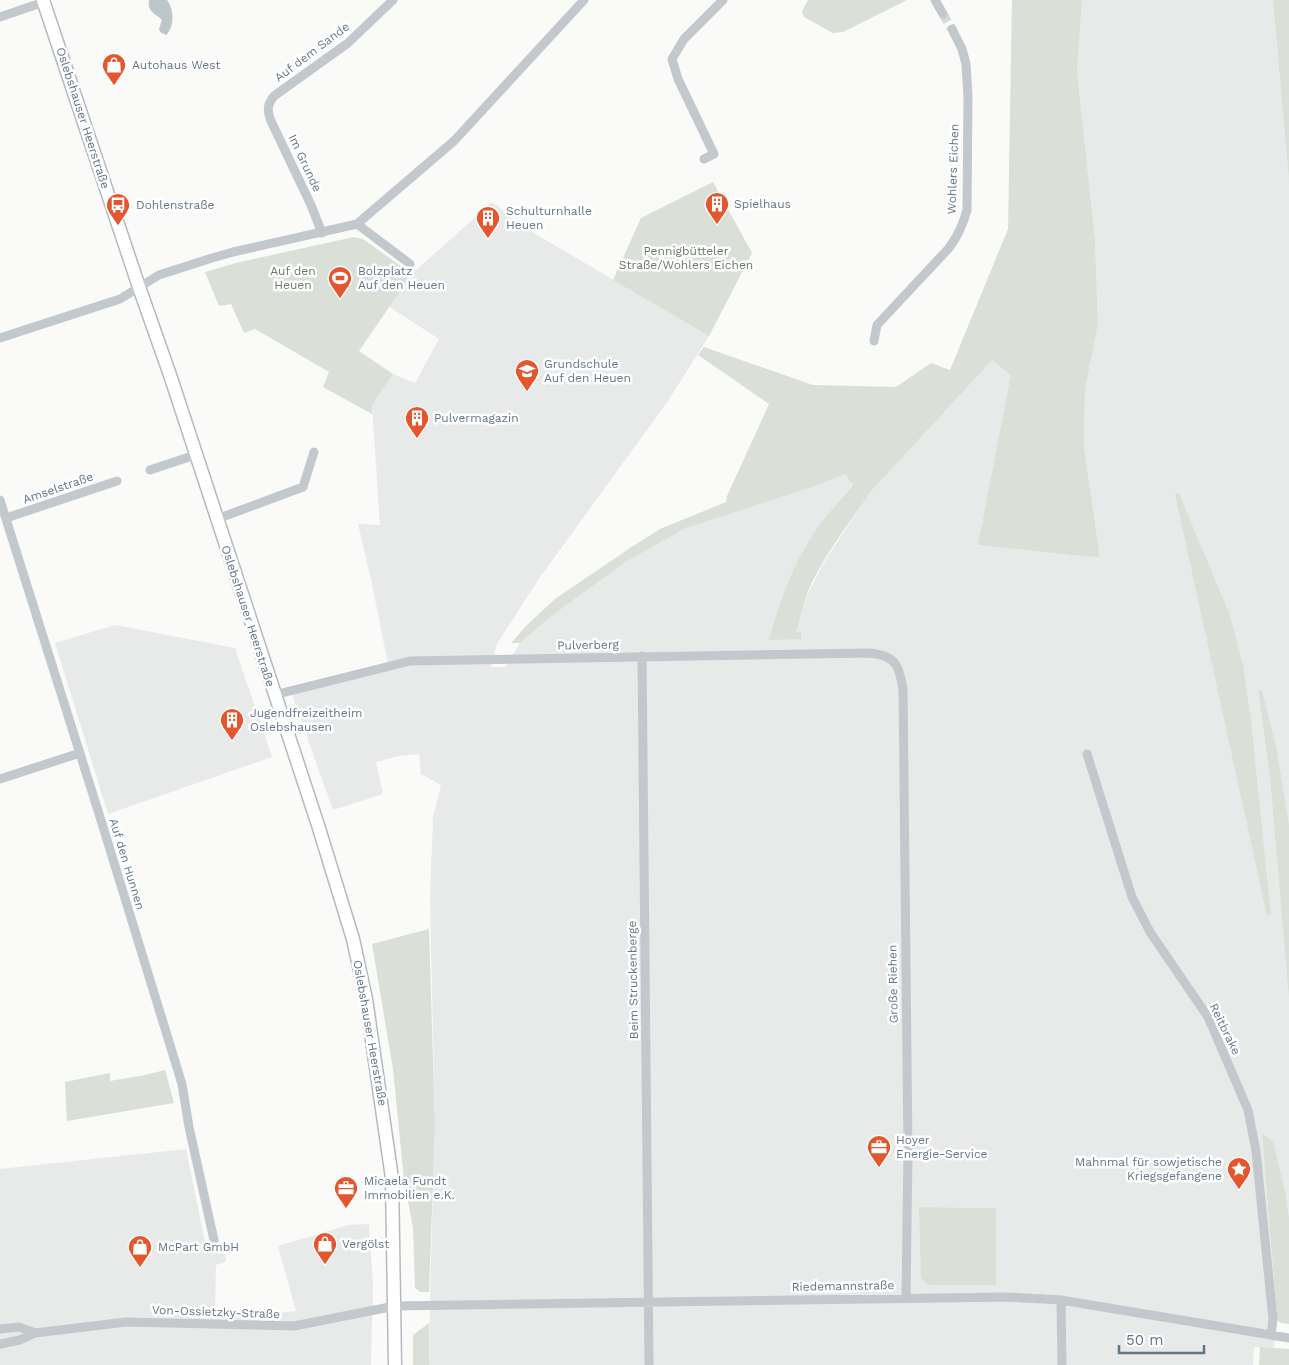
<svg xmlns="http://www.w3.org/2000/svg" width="1289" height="1365" viewBox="0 0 1289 1365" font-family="'Work Sans',sans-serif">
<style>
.built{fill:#e8e9e9;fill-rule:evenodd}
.green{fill:#dadfd7}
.water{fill:#bbc7cb}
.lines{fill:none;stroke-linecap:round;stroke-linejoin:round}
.minor-tunnel{stroke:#d5d9db;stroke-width:9;stroke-dasharray:9 4.5;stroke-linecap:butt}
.secondary-casing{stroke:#b3babf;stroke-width:15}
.minor{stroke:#c3c8cc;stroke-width:9}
.secondary{stroke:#fff;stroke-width:12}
.labels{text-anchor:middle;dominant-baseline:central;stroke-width:5;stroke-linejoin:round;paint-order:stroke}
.street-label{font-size:12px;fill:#657683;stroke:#fff}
.poi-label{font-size:12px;fill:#657683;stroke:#fff;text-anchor:start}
.park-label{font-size:12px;fill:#687a64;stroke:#fff}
</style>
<rect width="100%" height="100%" fill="#fafaf8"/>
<!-- built -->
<path class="built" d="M1082,0H1273L1289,181V824L1277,750L1262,690L1258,691L1270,778L1289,1000V1217L1286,1196L1262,1135L1277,1320L1274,1348L1254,1347L1253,1365H429L430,1292L435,1127L430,897L433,817L441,785L421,774L419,754L399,756L376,762L383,794L333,810L290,689L388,664L371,579L358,524L380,525L372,405L393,374L415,383L439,339L388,306L412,274L492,202L532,232L709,336L668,401L538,580L497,644L491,667H505L520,643L549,618L624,563L684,529L821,484L845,474L853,484L822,522L769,639H800L796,632L808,593L826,559L859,509L873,489L992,359L1012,375L979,545L1071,555L1100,556L1084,447L1085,390L1098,324L1095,238L1077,72ZM1179,493L1230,615L1243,664L1251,719L1271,914ZM919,1207L996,1208V1285Z
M115,625L235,648L272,757L108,814L55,643Z
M186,1149L206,1247L224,1244L226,1262L216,1265L215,1312L271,1314L296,1311L278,1246L348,1225L369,1224L373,1284L371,1365H0V1169Z"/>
<!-- green -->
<path class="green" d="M808,0H907L843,32L833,33L804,17L802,11Z
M1012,0H1082L1077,72L1095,238L1098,324L1085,390L1084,447L1100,557L1071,555L978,545L1011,375L992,360L873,489C851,521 821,558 807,594C803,607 800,619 796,632H801V639L769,640C781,597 796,556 823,520C833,508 843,497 853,485L845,474L821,484L684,529L624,563L549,618L520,643H511L525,627L555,599L633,546L660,529L726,502L727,496L769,404L698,355L704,347L813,385L896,387L931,363L950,370L1008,229Z
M1273,0H1289V181Z
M713,182L752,253L709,336L613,280L641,218Z
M354,237L363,239L412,274L359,351L393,374L372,405V414L323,387L329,372L255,329L244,333L231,304L219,306L205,272L240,262Z
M1179,493L1230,615L1243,664L1251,719L1271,914L1267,916L1175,494Z
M1258,690H1262L1277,750L1289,824V1000L1270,778Z
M429,929L435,1127L429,1292H420L415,1288L413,1228L404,1180L393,1069L372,944Z
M165,1070L174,1103L67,1121L65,1082L110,1073V1081L145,1075Z
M1262,1134L1273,1141L1286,1196L1289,1217V1324L1281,1323L1277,1320Z
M919,1207L996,1208V1285H934L927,1284L921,1278Z
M429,1323V1365H413V1335Z
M1260,1347L1289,1349V1365H1259Z"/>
<!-- water -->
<path class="water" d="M149,0H167C174,9 175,27 166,35L160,32L159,29L162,20C155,13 147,12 149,0Z"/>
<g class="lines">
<!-- minor-tunnel -->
<path class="minor-tunnel" d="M943,14L952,29"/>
<!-- secondary casing -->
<g class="secondary-casing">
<path id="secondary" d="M43,0L139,287L170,375L318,825L353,939L366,999L392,1178L395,1365"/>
</g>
<!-- minor -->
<path class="minor" d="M935,0L943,14
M0,17L44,2
M704,159L714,154L678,79L672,59L684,39L723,0
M357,224L410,264
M322,233L311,205L271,121C267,110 267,105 274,96L348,43L393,0
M0,338L120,299L159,275L212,258L233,252L357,224L454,141L584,0
M874,341L877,325L949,248C958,236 963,225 967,210L968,97L966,64L962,49L952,29
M150,470L195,455
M0,500L100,817L182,1084L189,1127L214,1240
M6,518L117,481
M217,519L303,487L314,452
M642,656L649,1365
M274,695L410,661L868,653C895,655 899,664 903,689L908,1150L906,1298
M1087,754L1132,897L1150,932L1208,1017L1248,1110L1256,1151L1273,1319L1271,1335
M0,779L80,753
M1061,1300L1062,1365
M0,1329L19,1327L35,1333
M0,1344L20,1340L35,1333L126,1322L294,1326L395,1306L1008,1297L1061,1300L1289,1338"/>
<!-- secondary -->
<use href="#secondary" class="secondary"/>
</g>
<!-- icons -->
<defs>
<g id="shop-pin" transform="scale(1.25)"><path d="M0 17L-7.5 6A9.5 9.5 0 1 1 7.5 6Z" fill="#e4572e" stroke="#fff"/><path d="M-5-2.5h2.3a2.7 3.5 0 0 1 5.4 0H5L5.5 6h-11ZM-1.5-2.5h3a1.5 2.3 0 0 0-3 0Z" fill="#fff"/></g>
<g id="building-pin" transform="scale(1.25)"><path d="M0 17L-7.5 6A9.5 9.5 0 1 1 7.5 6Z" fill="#e4572e" stroke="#fff"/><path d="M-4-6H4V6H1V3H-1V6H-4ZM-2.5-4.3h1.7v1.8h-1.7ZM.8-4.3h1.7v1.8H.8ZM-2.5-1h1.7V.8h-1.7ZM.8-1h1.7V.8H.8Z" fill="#fff"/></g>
<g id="bus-pin" transform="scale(1.25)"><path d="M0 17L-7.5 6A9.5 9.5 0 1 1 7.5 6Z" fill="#e4572e" stroke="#fff"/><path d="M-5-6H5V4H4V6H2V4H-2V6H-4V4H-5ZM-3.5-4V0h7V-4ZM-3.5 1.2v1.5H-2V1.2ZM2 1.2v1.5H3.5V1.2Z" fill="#fff"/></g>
<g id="stadium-pin" transform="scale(1.25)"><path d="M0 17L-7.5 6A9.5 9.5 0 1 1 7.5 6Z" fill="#e4572e" stroke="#fff"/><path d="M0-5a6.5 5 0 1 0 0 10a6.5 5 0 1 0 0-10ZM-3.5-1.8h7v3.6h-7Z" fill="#fff"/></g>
<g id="school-pin" transform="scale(1.25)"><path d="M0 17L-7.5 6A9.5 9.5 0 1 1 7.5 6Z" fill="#e4572e" stroke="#fff"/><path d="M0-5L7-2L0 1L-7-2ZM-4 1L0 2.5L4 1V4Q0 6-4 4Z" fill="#fff"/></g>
<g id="office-pin" transform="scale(1.25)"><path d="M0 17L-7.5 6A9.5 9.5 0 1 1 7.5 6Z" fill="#e4572e" stroke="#fff"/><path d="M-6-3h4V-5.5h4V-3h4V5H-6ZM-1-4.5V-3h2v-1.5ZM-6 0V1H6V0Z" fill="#fff"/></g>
<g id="sight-pin" transform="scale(1.25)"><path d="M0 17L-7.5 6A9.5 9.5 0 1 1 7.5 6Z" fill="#e4572e" stroke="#fff"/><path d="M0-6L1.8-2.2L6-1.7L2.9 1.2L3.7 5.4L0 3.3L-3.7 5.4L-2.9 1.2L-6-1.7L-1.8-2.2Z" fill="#fff"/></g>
</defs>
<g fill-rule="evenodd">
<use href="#shop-pin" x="114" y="65"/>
<use href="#building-pin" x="717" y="204"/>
<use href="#bus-pin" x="118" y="205"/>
<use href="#building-pin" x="488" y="218"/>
<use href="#stadium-pin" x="340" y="278"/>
<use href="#school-pin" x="527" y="371"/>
<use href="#building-pin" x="417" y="418"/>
<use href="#building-pin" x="232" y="720"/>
<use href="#office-pin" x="879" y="1147"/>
<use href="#sight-pin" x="1239" y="1169"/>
<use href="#office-pin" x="346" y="1188"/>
<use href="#shop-pin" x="325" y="1244"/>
<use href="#shop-pin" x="140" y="1247"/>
</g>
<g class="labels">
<!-- street labels -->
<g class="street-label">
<text transform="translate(312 52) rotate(-37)">Auf dem Sande</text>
<text transform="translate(83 118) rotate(72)">Oslebshauser Heerstraße</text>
<text transform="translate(305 163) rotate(65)">Im Grunde</text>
<text transform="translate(953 169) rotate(-88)">Wohlers Eichen</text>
<text transform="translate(58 488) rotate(-19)">Amselstraße</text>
<text transform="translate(248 616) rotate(72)">Oslebshauser Heerstraße</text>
<text transform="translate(588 645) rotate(-1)">Pulverberg</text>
<text transform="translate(127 864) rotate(73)">Auf den Hunnen</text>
<text transform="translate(633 980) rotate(-91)">Beim Struckenberge</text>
<text transform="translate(893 984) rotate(-91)">Große Riehen</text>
<text transform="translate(1225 1029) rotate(64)">Reitbrake</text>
<text transform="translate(370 1033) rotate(80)">Oslebshauser Heerstraße</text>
<text transform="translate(843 1286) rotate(-1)">Riedemannstraße</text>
<text transform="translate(216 1312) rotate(2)">Von-Ossietzky-Straße</text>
</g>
<!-- poi labels -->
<g class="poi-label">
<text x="132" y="65">Autohaus West</text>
<text x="734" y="204">Spielhaus</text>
<text x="136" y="205">Dohlenstraße</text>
<text x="506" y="211">Schulturnhalle<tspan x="506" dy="14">Heuen</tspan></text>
<text x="358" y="271">Bolzplatz<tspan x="358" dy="14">Auf den Heuen</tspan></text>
<text x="544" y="364">Grundschule<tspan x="544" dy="14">Auf den Heuen</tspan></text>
<text x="434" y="418">Pulvermagazin</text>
<text x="250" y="713">Jugendfreizeitheim<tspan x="250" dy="14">Oslebshausen</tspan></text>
<text x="896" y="1140">Hoyer<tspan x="896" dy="14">Energie-Service</tspan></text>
<text x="1222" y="1162" text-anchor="end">Mahnmal für sowjetische<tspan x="1222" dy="14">Kriegsgefangene</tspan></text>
<text x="364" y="1181">Micaela Fundt<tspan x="364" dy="14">Immobilien e.K.</tspan></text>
<text x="342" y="1244">Vergölst</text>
<text x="158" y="1247">McPart GmbH</text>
</g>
<!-- park labels -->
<g class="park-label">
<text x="686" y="251">Pennigbütteler<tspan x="686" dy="14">Straße/Wohlers Eichen</tspan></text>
<text x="293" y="271">Auf den<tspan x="293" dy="14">Heuen</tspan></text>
</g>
</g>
<!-- scale -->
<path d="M1119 1345v8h85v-8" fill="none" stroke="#657683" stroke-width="2.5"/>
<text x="1126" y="1345" font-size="15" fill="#657683" stroke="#ffffff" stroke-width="4" paint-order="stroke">50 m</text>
</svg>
